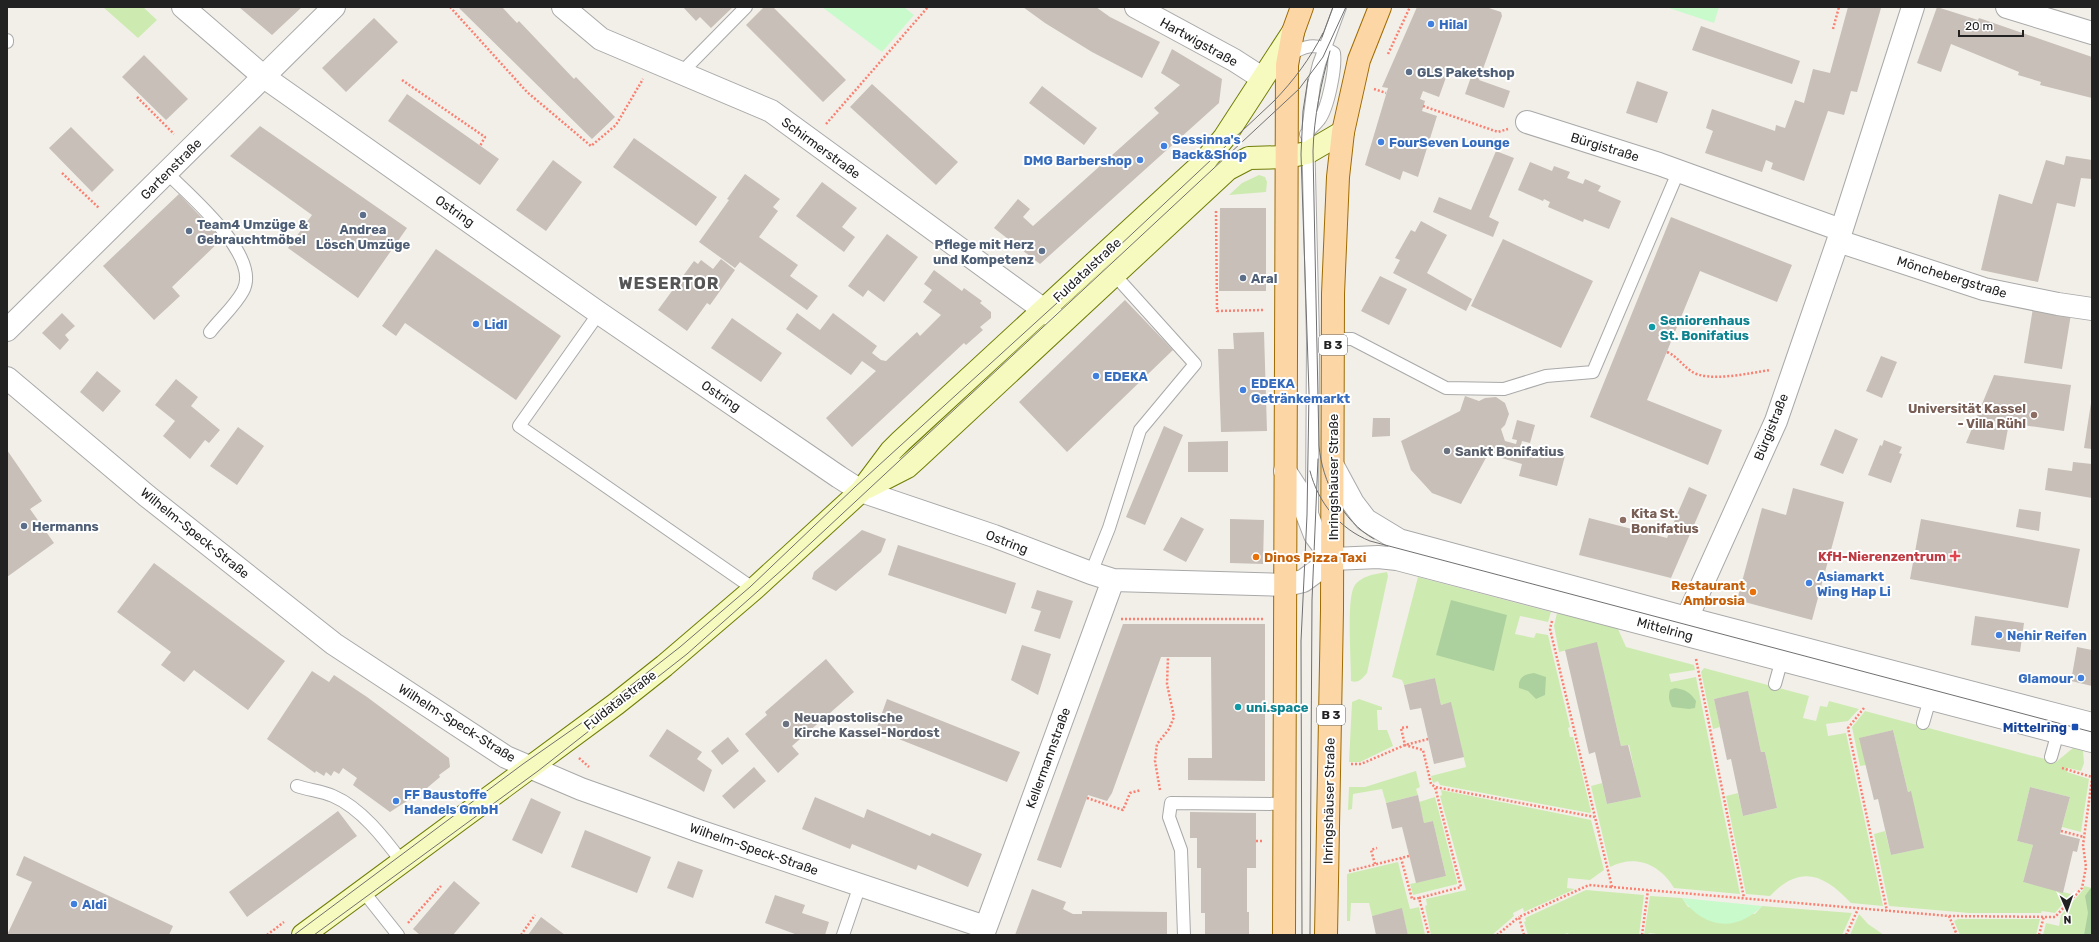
<svg xmlns="http://www.w3.org/2000/svg" width="2099" height="942" viewBox="0 0 2099 942" font-family="Rubik,sans-serif">
<style>
.grass{fill:#cdebb0}
.forest{fill:#add19e}
.park{fill:#c8facc}
.building{fill:#c7bfb8}
.lines{fill:none;stroke-linecap:round;stroke-linejoin:round}
.service-casing{stroke:#a9a9a9;stroke-width:14}
.minor-casing{stroke:#a9a9a9;stroke-width:24}
.secondary-casing{stroke:#707d05;stroke-width:24}
.primary-casing{stroke:#a06b00;stroke-width:24}
.path{stroke:#fa8072;stroke-width:2.5;stroke-dasharray:2 2;stroke-linecap:butt}
.service{stroke:#fff;stroke-width:12}
.minor{stroke:#fff;stroke-width:22}
.secondary{stroke:#f7fabf;stroke-width:22}
.primary{stroke:#fcd6a4;stroke-width:22}
.tram{stroke:#707070;stroke-width:1}
.shop-dot{fill:#3f7fe0;stroke:#fff;stroke-width:1.5}
.service-dot{fill:#5c6f8a;stroke:#fff;stroke-width:1.5}
.culture-dot{fill:#0f9aa8;stroke:#fff;stroke-width:1.5}
.education-dot{fill:#8d6e63;stroke:#fff;stroke-width:1.5}
.worship-dot{fill:#6b7280;stroke:#fff;stroke-width:1.5}
.health-dot{fill:#e0444e;stroke:#fff;stroke-width:1.5}
.food-dot{fill:#e8710a;stroke:#fff;stroke-width:1.5}
.transit-dot{fill:#1a4fb4;stroke:#fff;stroke-width:1.5}
.labels{text-anchor:middle;dominant-baseline:central;stroke-width:4;stroke-linejoin:round;paint-order:stroke}
.shield{fill:#fff;stroke:#646464;stroke-width:1}
.shield-label{font-size:12px;font-weight:bold;fill:#222}
.shop-label{font-size:13px;font-weight:bold;fill:#366cbe;stroke:#fff;text-anchor:start}
.street-label{font-size:13px;fill:#222;stroke:#fff}
.service-label{font-size:13px;font-weight:bold;fill:#4e5e75;stroke:#fff;text-anchor:start}
.culture-label{font-size:13px;font-weight:bold;fill:#0d838f;stroke:#fff;text-anchor:start}
.education-label{font-size:13px;font-weight:bold;fill:#785e54;stroke:#fff;text-anchor:end}
.worship-label{font-size:13px;font-weight:bold;fill:#5b616d;stroke:#fff;text-anchor:start}
.health-label{font-size:13px;font-weight:bold;fill:#be3a42;stroke:#fff;text-anchor:end}
.food-label{font-size:13px;font-weight:bold;fill:#c56008;stroke:#fff;text-anchor:start}
.transit-label{font-size:13px;font-weight:bold;fill:#164399;stroke:#fff;text-anchor:end}
.district-label{font-size:17px;font-weight:bold;letter-spacing:1px;fill:#555;stroke:#fff}
</style>
<rect width="100%" height="100%" fill="#f2efe9"/>
<!-- grass -->
<path class="grass" d="M103,7H143L157,20L138,38Z
M1259,175L1265,177L1267,182L1266,192L1229,195L1242,183Z
M1387,572L1388,576L1367,673C1363,678 1358,684 1351,681C1351,661 1347,605 1353,589C1358,576 1375,574 1387,572Z
M1418,577L1551,612L1548,622L1520,616L1515,634L1534,638L1536,633L1548,635L1570,727L1568,728L1570,737H1573L1591,811L1590,813L1440,785L1438,781L1433,783L1431,776L1466,767L1451,703L1441,705L1435,678L1404,685L1402,680L1392,677Z
M1557,613L1618,629L1626,647L1694,665L1695,670L1669,674L1671,682L1696,677L1740,894L1674,888C1660,864 1635,854 1610,867L1591,786L1602,783L1607,804L1640,797L1629,745L1621,746L1597,643L1559,652L1554,626Z
M1704,668L1809,696L1803,718L1816,721L1820,706L1827,707L1829,701L1859,709L1848,721L1826,724L1828,736L1846,733L1883,906L1851,903C1824,874 1800,864 1770,896L1746,894L1726,796L1738,793L1743,816L1777,808L1765,752H1761L1748,692L1714,699L1720,727L1713,729L1701,672Z
M1359,699L1382,707V710H1377L1378,730H1387L1393,746L1360,762H1349L1352,702Z
M1865,711L2056,762L2073,748L2083,751L2084,763L2081,771L2068,768L2067,772L2089,779L2081,832L2062,827L2070,797L2030,787L2017,841L2033,845L2023,882L2071,894L2055,913L2042,911L2041,913H1969L1889,906L1874,834L1885,831L1891,855L1923,848L1910,791L1908,792L1893,730L1860,738L1866,765L1860,766L1852,727Z
M1416,771L1420,787L1416,789L1418,795L1386,803L1382,789L1353,794L1352,809L1348,810L1349,787H1365Z
M1441,790L1591,820L1604,870L1590,880L1568,878L1567,888L1575,889L1524,912L1523,908L1513,913L1514,916L1492,935H1431L1425,906L1427,905L1426,899L1466,890L1440,796L1442,795Z
M1435,797L1457,882V884L1413,895L1410,884L1446,876L1433,821L1424,823L1419,802Z
M1398,862L1410,909L1419,907L1425,935H1408L1402,909L1372,916L1369,903H1351L1350,921H1347V874Z
M2084,886L2092,888V935H2043L2046,923L2059,926L2061,915L2083,890Z
M1586,890L1644,895L1639,935H1569L1568,933L1561,935H1528L1524,922L1526,921L1525,918Z
M1650,896L1682,898L1688,907L1755,914L1762,906L1852,913L1842,935L1748,934L1666,935L1649,933L1648,935H1644Z
M1859,914L1868,924L1884,935H1850Z
M1958,919H2040L2036,935H1960L1954,921Z"/>
<!-- forest -->
<path class="forest" d="M1451,600L1507,615L1494,671L1436,655Z
M1534,673L1546,677L1545,695L1536,699L1528,691L1519,688C1518,677 1525,674 1534,673Z
M1675,688C1686,690 1690,692 1696,701L1695,708L1689,709L1672,707C1669,701 1668,697 1670,690Z
M2092,888V931L2091,935H2084L2088,913L2085,896L2090,889Z"/>
<!-- park -->
<path class="park" d="M822,7H904L914,15L882,52Z
M1666,7H1719L1714,23Z
M1682,898L1762,906C1736,933 1703,928 1682,898Z"/>
<!-- building -->
<path class="building" d="M239,7H302L272,35Z
M458,7H502L517,23L519,21L574,79L576,77L615,117L592,139Z
M683,7H733L711,28L700,17L696,21Z
M764,7H773L846,80L823,102L746,25Z
M1023,7H1096L1110,17L1160,42L1142,78L1092,52L1045,23Z
M1417,7H1486L1501,12L1502,16L1479,80L1510,91L1504,108L1465,94L1471,77L1449,69L1439,97L1423,91L1420,99L1425,101L1422,111L1437,116L1418,177L1403,171L1400,180L1365,165L1388,88L1382,87Z
M1848,7L1881,8L1857,92L1851,91L1844,115L1828,111L1804,181L1771,169L1773,163L1766,160L1762,172L1705,153L1713,131L1706,128L1712,109L1775,131L1776,125L1785,128L1795,100L1804,103L1813,69L1830,73Z
M1937,7L1978,20L1979,18L2092,57V98L2040,85L2041,82L2018,75L2019,72L1951,44L1941,72L1917,63Z
M374,18L398,42L346,92L322,68Z
M1701,26L1800,61L1792,84L1692,50Z
M1172,49L1222,79L1219,103L1040,264L994,228L1018,199L1030,209L1023,217L1033,226L1159,113L1154,108L1180,85L1161,73Z
M144,55L188,99L166,120L122,77Z
M1637,81L1668,92L1657,123L1626,113Z
M872,84L958,162L936,185L850,107Z
M1042,86L1097,128L1084,145L1029,103Z
M407,94L499,159L480,185L388,121Z
M260,126L407,228L358,298L288,248L312,215L230,156Z
M71,127L114,170L92,192L49,148Z
M634,138L717,197L696,226L613,167Z
M1496,151L1514,158L1489,217L1499,222L1493,237L1433,212L1439,197L1471,210Z
M2066,156L2092,160V179L2081,178L2075,207L2057,203L2038,282L1981,270L1999,194L2032,204L2046,160L2064,165Z
M553,160L582,182L546,231L516,210Z
M1530,162L1552,171L1554,166L1570,172L1567,178L1583,184L1585,179L1601,186L1598,191L1621,201L1609,229L1584,219L1583,222L1548,207L1550,202L1544,199L1543,201L1518,190Z
M745,174L780,199L773,207L778,211L759,237L798,265L790,276L818,296L807,310L740,262L735,268L699,242L729,200L727,199Z
M822,182L857,208L842,227L855,237L844,252L796,216Z
M179,194L222,239L172,287L180,296L154,320L103,266Z
M1220,208H1266V291H1219Z
M1671,217L1792,265L1777,302L1700,271L1647,400L1722,430L1708,465L1590,417Z
M1421,221L1447,235L1427,273L1472,299L1466,311L1393,273L1400,260L1395,258L1411,230L1415,232Z
M887,234L918,257L884,302L868,290L863,297L848,286Z
M1503,239L1593,281L1561,348L1471,306Z
M436,249L561,336L516,400L405,323L396,336L382,326Z
M721,259L735,270L710,305L707,303L687,331L658,310L694,261L698,264L701,260L713,269Z
M934,270L962,291L964,288L982,301L980,303L991,312V318L980,327L983,330L966,345L964,343L852,447L826,418L876,371L862,361L851,375L786,329L797,313L820,330L833,313L877,346L872,353L881,360L886,361L917,332L920,336L941,315L923,302L932,290L924,284Z
M1380,276L1407,289L1389,325L1361,311Z
M1125,300L1173,350L1067,452L1019,402Z
M2033,308L2071,314L2062,369L2024,363Z
M62,313L75,326L65,335L69,340L60,350L42,333Z
M732,318L782,353L761,382L711,348Z
M1264,332L1267,431L1221,432L1218,349H1234L1233,333Z
M1881,356L1897,362L1882,398L1866,391Z
M97,371L121,391L103,412L80,392Z
M1994,375L2071,385L2064,431L2009,423L2004,450L1966,443Z
M176,379L198,397L191,406L220,430L209,443L205,440L190,459L163,436L175,421L155,405Z
M1465,396L1479,401L1485,398L1496,397L1505,403L1509,414L1505,425L1501,429L1505,441L1516,444L1517,440L1512,439L1517,420L1535,425L1530,443L1522,441L1521,445L1565,456L1557,486L1519,476L1522,464L1488,454L1461,504L1432,493L1411,470L1401,441L1460,411Z
M2091,403H2092V449L2084,448Z
M1373,418H1390V436L1372,437Z
M1164,426L1183,435L1145,525L1126,517Z
M238,427L264,446L237,485L210,466Z
M1835,429L1858,439L1843,474L1820,465Z
M1884,440L1902,447L1899,453L1902,454L1891,483L1868,475L1880,445L1882,446Z
M1228,441V472H1188V442Z
M7,450L42,501L30,509L54,543L7,577Z
M2073,462L2092,464V498L2045,490L2048,468L2072,471Z
M1689,487L1707,495L1671,578L1579,555L1589,518L1667,538Z
M1793,488L1844,502L1812,620L1737,600L1762,508L1786,515Z
M2019,509L2041,512L2039,531L2016,527Z
M1181,517L1204,529L1186,562L1163,550Z
M1230,519L1264,520L1263,564L1230,563Z
M1921,519L2080,549L2068,608L1910,579Z
M862,530L886,539L881,552L836,591L812,579L814,572Z
M898,545L1016,583L1006,614L888,575Z
M154,563L285,661L248,710L194,670L184,682L161,665L171,652L117,612Z
M1037,590L1073,601L1060,639L1034,631L1041,611L1031,608Z
M1975,616L2024,623L2020,652L1971,645Z
M1123,624H1265V781L1188,780V758H1212L1211,657H1161L1112,793L1107,801L1088,795L1061,868L1037,860Z
M1597,642L1621,746L1628,745L1641,797L1607,804L1595,752L1589,754L1565,650Z
M1022,645L1051,654L1038,695L1011,680Z
M2077,647L2092,650V686L2071,681Z
M826,659L854,692L792,746L799,754L778,773L745,734L767,715L765,712Z
M312,671L329,682L334,675L367,697L449,758L450,767L439,775L440,777L427,788L390,812L353,785L357,778L343,768L339,774L334,771L331,776L326,772L324,776L316,771L315,773L267,739Z
M1435,678L1441,705L1451,702L1464,757L1434,764L1421,708L1410,710L1404,685Z
M1748,691L1761,752H1765L1777,808L1743,816L1731,759L1727,760L1714,699Z
M887,699L1020,752L1007,782L876,730Z
M667,729L702,752L697,759L712,770L704,792L649,756Z
M1893,730L1908,792L1911,791L1924,848L1891,855L1878,799L1874,800L1859,738Z
M728,737L739,751L722,765L711,751Z
M754,767L766,781L734,809L722,796Z
M2030,787L2070,797L2060,834L2080,839L2077,852L2073,851L2063,893L2023,882L2033,845L2017,841Z
M1418,795L1424,823L1433,821L1446,876L1416,883L1402,827L1392,829L1386,803Z
M815,797L864,818L867,809L930,836L932,833L982,854L968,887L918,865L916,870L852,844L850,849L802,829Z
M531,798L561,812L542,854L512,840Z
M338,811L357,836L247,917L229,892Z
M1190,812L1256,813V868H1247V912H1249V935H1205V913H1201V868H1197V838H1190Z
M585,830L651,857L637,893L571,867Z
M24,856L173,926L169,935H7L32,882L16,875Z
M678,861L703,870L693,898L667,888Z
M454,881L480,903L453,935H420L413,929Z
M1032,889L1066,902L1063,909L1073,914H1082V911L1167,912V935H1015Z
M775,895L805,905L802,913L829,922L825,935H795V934L765,923Z
M1402,908L1408,935H1376L1372,916Z
M541,917L565,935H528Z"/>
<g class="lines">
<!-- service casing -->
<g class="service-casing">
<path id="service" d="M7,40V42
M1287,57C1304,45 1316,42 1334,53C1336,68 1328,108 1319,120C1315,125 1310,129 1306,134
M681,73L746,7
M167,173C189,195 262,256 243,291C235,306 220,319 210,332
M599,313L519,426L754,589
M1333,339H1352L1446,388L1504,389L1546,376L1593,372L1679,170
M1312,513L1313,340L1308,132L1314,84L1319,64L1340,7
M1091,573L1109,528L1140,430L1195,364L1111,271
M1775,684L1782,659
M1923,723L1930,699
M2051,757L2058,732
M297,786C308,790 322,791 333,796C361,808 384,838 402,862
M363,891L398,935
M843,935L860,885
M1184,935L1181,850L1169,817L1171,803L1285,804"/>
</g>
<!-- minor casing -->
<g class="minor-casing">
<path id="minor" d="M183,7L264,77L599,313L839,477L861,491L994,536L1091,573L1113,580L1286,585L1303,581L1333,559
M563,7L601,39L771,111L1059,321
M1136,7L1234,60L1262,78
M2007,7L2092,33
M1527,122L1659,164L1841,230
M1838,241L1984,289L2058,304L2092,309
M7,330L334,7
M7,378L147,496L334,644L506,757L581,789L699,831L985,927
M1333,466L1353,503L1366,520L1399,540L1687,618L2092,724
M1285,471L1298,491L1315,535L1333,559L1378,557L1397,559L2092,741
M1687,618L1776,421L1838,241L1913,7
M983,935L1113,580"/>
</g>
<!-- secondary casing -->
<g class="secondary-casing">
<path id="secondary" d="M868,487L907,467L917,458L1228,169L1249,158L1286,157L1307,153L1343,132
M303,935L616,704L664,666L754,589L861,491L891,451L901,441L1204,162L1224,138L1293,32"/>
</g>
<!-- primary casing -->
<g class="primary-casing">
<path id="primary" d="M1284,935L1287,65L1293,32L1302,7
M1326,935L1332,610L1333,294L1338,177L1343,132L1359,60L1380,7"/>
</g>
<!-- path -->
<path class="path" d="M450,7L527,92L591,146L616,125L643,79
M1833,29L1839,7
M1388,54L1410,7
M402,80L485,137L480,146
M1374,89L1386,93
M137,97L174,134
M1423,106L1498,132L1508,129
M826,124L928,7
M62,173L99,208
M1216,211L1217,311L1264,310
M1667,352C1678,357 1681,364 1691,371C1707,383 1750,373 1770,370
M1121,619H1264
M1552,621L1550,629L1595,817
M1696,659L1744,898
M1864,708L1848,728L1887,911
M1408,727L1401,728L1405,745L1423,750L1431,784L1435,787L1595,817L1612,887L1949,916L1957,935
M579,758L589,767
M1351,764H1361L1405,745L1428,739
M2062,768L2092,777
M1160,790L1155,761L1157,744L1169,729L1174,717L1167,684L1168,657
M1087,798L1123,810L1130,793L1141,790
M2061,831L2084,837
M1256,841H1264
M1409,856L1401,858L1412,899L1419,898L1429,935
M1375,864L1371,850L1377,848
M1349,871L1401,858
M1419,898L1461,887L1435,787
M1949,916L2055,917L2082,888L2086,867L2083,845L2092,779
M408,923L441,886
M267,935L284,922
M521,935L535,915
M1497,935L1519,917
M1524,935L1519,917L1589,885L1612,887
M1642,935L1648,890
M1846,935L1858,909
M2039,935L2044,916"/>
<!-- service -->
<use href="#service" class="service"/>
<!-- minor -->
<use href="#minor" class="minor"/>
<!-- secondary -->
<use href="#secondary" class="secondary"/>
<!-- primary -->
<use href="#primary" class="primary"/>
<!-- tram -->
<path class="tram" d="M1322,37L1333,7
M1330,51C1321,84 1314,116 1313,151L1319,446C1322,481 1342,521 1374,539
M1310,471C1318,503 1340,529 1370,541L2092,732
M294,935L523,764L593,715L680,647L750,587L855,487L1102,262L1274,101C1294,80 1310,59 1323,33
M314,935L538,771L687,654L784,568L1299,89L1323,57L1346,7
M1302,935L1301,641L1307,515L1309,393L1301,154L1303,111L1308,79
M1310,935L1312,600L1318,459"/>
</g>
<!-- markers -->
<g class="shop-dot">
<circle cx="1431" cy="24" r="4"/>
<circle cx="1381" cy="142" r="4"/>
<circle cx="1164" cy="146" r="4"/>
<circle cx="1140" cy="160" r="4"/>
<circle cx="476" cy="324" r="4"/>
<circle cx="1096" cy="376" r="4"/>
<circle cx="1243" cy="390" r="4"/>
<circle cx="1809" cy="583" r="4"/>
<circle cx="1999" cy="635" r="4"/>
<circle cx="2081" cy="678" r="4"/>
<circle cx="396" cy="801" r="4"/>
<circle cx="74" cy="904" r="4"/>
</g>
<g class="service-dot">
<circle cx="1409" cy="72" r="4"/>
<circle cx="363" cy="215" r="4"/>
<circle cx="189" cy="231" r="4"/>
<circle cx="1042" cy="251" r="4"/>
<circle cx="1243" cy="278" r="4"/>
<circle cx="24" cy="526" r="4"/>
</g>
<g class="culture-dot">
<circle cx="1652" cy="327" r="4"/>
<circle cx="1238" cy="707" r="4"/>
</g>
<g class="education-dot">
<circle cx="2034" cy="415" r="4"/>
<circle cx="1623" cy="520" r="4"/>
</g>
<g class="worship-dot">
<circle cx="1447" cy="451" r="4"/>
<circle cx="786" cy="724" r="4"/>
</g>
<path class="health-dot" d="M1953 550h4v4h4v4h-4v4h-4v-4h-4v-4h4z"/>
<g class="food-dot">
<circle cx="1256" cy="557" r="4"/>
<circle cx="1753" cy="592" r="4"/>
</g>
<rect class="transit-dot" x="2071" y="723" width="8" height="8" rx="2"/>
<g class="labels">
<!-- shield labels -->
<g class="shield">
<rect x="1319" y="335" width="28" height="20" rx="3"/>
<rect x="1317" y="705" width="28" height="20" rx="3"/>
</g>
<g class="shield-label">
<text x="1333" y="345">B 3</text>
<text x="1331" y="715">B 3</text>
</g>
<!-- shop labels -->
<g class="shop-label">
<text x="1439" y="24">Hilal</text>
<text x="1172" y="139">Sessinna's<tspan x="1172" dy="15">Back&amp;Shop</tspan></text>
<text x="1389" y="142">FourSeven Lounge</text>
<text x="1132" y="160" text-anchor="end">DMG Barbershop</text>
<text x="484" y="324">Lidl</text>
<text x="1104" y="376">EDEKA</text>
<text x="1251" y="383">EDEKA<tspan x="1251" dy="15">Getränkemarkt</tspan></text>
<text x="1817" y="576">Asiamarkt<tspan x="1817" dy="15">Wing Hap Li</tspan></text>
<text x="2007" y="635">Nehir Reifen</text>
<text x="2073" y="678" text-anchor="end">Glamour</text>
<text x="404" y="794">FF Baustoffe<tspan x="404" dy="15">Handels GmbH</tspan></text>
<text x="82" y="904">Aldi</text>
</g>
<!-- street labels -->
<g class="street-label">
<text transform="translate(1199 42) rotate(29)">Hartwigstraße</text>
<text transform="translate(1605 147) rotate(17)">Bürgistraße</text>
<text transform="translate(821 148) rotate(36)">Schirmerstraße</text>
<text transform="translate(171 169) rotate(-45)">Gartenstraße</text>
<text transform="translate(455 211) rotate(35)">Ostring</text>
<text transform="translate(1087 270) rotate(-43)">Fuldatalstraße</text>
<text transform="translate(1952 277) rotate(17)">Mönchebergstraße</text>
<text transform="translate(721 396) rotate(34)">Ostring</text>
<text transform="translate(1771 427) rotate(-68)">Bürgistraße</text>
<text transform="translate(1333 477) rotate(-90)">Ihringshäuser Straße</text>
<text transform="translate(195 533) rotate(39)">Wilhelm-Speck-Straße</text>
<text transform="translate(1007 542) rotate(21)">Ostring</text>
<text transform="translate(1665 629) rotate(15)">Mittelring</text>
<text transform="translate(620 700) rotate(-38)">Fuldatalstraße</text>
<text transform="translate(457 723) rotate(32)">Wilhelm-Speck-Straße</text>
<text transform="translate(1048 758) rotate(-70)">Kellermannstraße</text>
<text transform="translate(1329 801) rotate(-89)">Ihringshäuser Straße</text>
<text transform="translate(754 849) rotate(19)">Wilhelm-Speck-Straße</text>
</g>
<!-- service labels -->
<g class="service-label">
<text x="1417" y="72">GLS Paketshop</text>
<text x="197" y="224">Team4 Umzüge &amp;<tspan x="197" dy="15">Gebrauchtmöbel</tspan></text>
<text x="363" y="229" text-anchor="middle">Andrea<tspan x="363" dy="15">Lösch Umzüge</tspan></text>
<text x="1034" y="244" text-anchor="end">Pflege mit Herz<tspan x="1034" dy="15">und Kompetenz</tspan></text>
<text x="1251" y="278">Aral</text>
<text x="32" y="526">Hermanns</text>
</g>
<!-- culture labels -->
<g class="culture-label">
<text x="1660" y="320">Seniorenhaus<tspan x="1660" dy="15">St. Bonifatius</tspan></text>
<text x="1246" y="707">uni.space</text>
</g>
<!-- education labels -->
<g class="education-label">
<text x="2026" y="408">Universität Kassel<tspan x="2026" dy="15">- Villa Rühl</tspan></text>
<text x="1631" y="513" text-anchor="start">Kita St.<tspan x="1631" dy="15">Bonifatius</tspan></text>
</g>
<!-- worship labels -->
<g class="worship-label">
<text x="1455" y="451">Sankt Bonifatius</text>
<text x="794" y="717">Neuapostolische<tspan x="794" dy="15">Kirche Kassel-Nordost</tspan></text>
</g>
<!-- health labels -->
<g class="health-label">
<text x="1946" y="556">KfH-Nierenzentrum</text>
</g>
<!-- food labels -->
<g class="food-label">
<text x="1264" y="557">Dinos Pizza Taxi</text>
<text x="1745" y="585" text-anchor="end">Restaurant<tspan x="1745" dy="15">Ambrosia</tspan></text>
</g>
<!-- transit labels -->
<g class="transit-label">
<text x="2067" y="727">Mittelring</text>
</g>
<!-- district labels -->
<g class="district-label">
<text x="669" y="283">WESERTOR</text>
</g>
</g>
<!-- border -->
<rect width="2099" height="942" fill="none" stroke="#222222" stroke-width="16"/>
<!-- north arrow -->
<g transform="translate(2067 910) rotate(178)" stroke="#ffffff" stroke-width="3" paint-order="stroke">
<path d="M0-3L7 15L0 10L-7 15Z" fill="#222222"/>
<text y="-6" font-size="11" font-weight="bold" text-anchor="middle" fill="#222222">N</text>
</g>
<!-- scale -->
<path d="M1959 30v6h64v-6" fill="none" stroke="#222222" stroke-width="2"/>
<text x="1965" y="30" font-size="12" fill="#222222" stroke="#ffffff" stroke-width="3" paint-order="stroke">20 m</text>
</svg>
